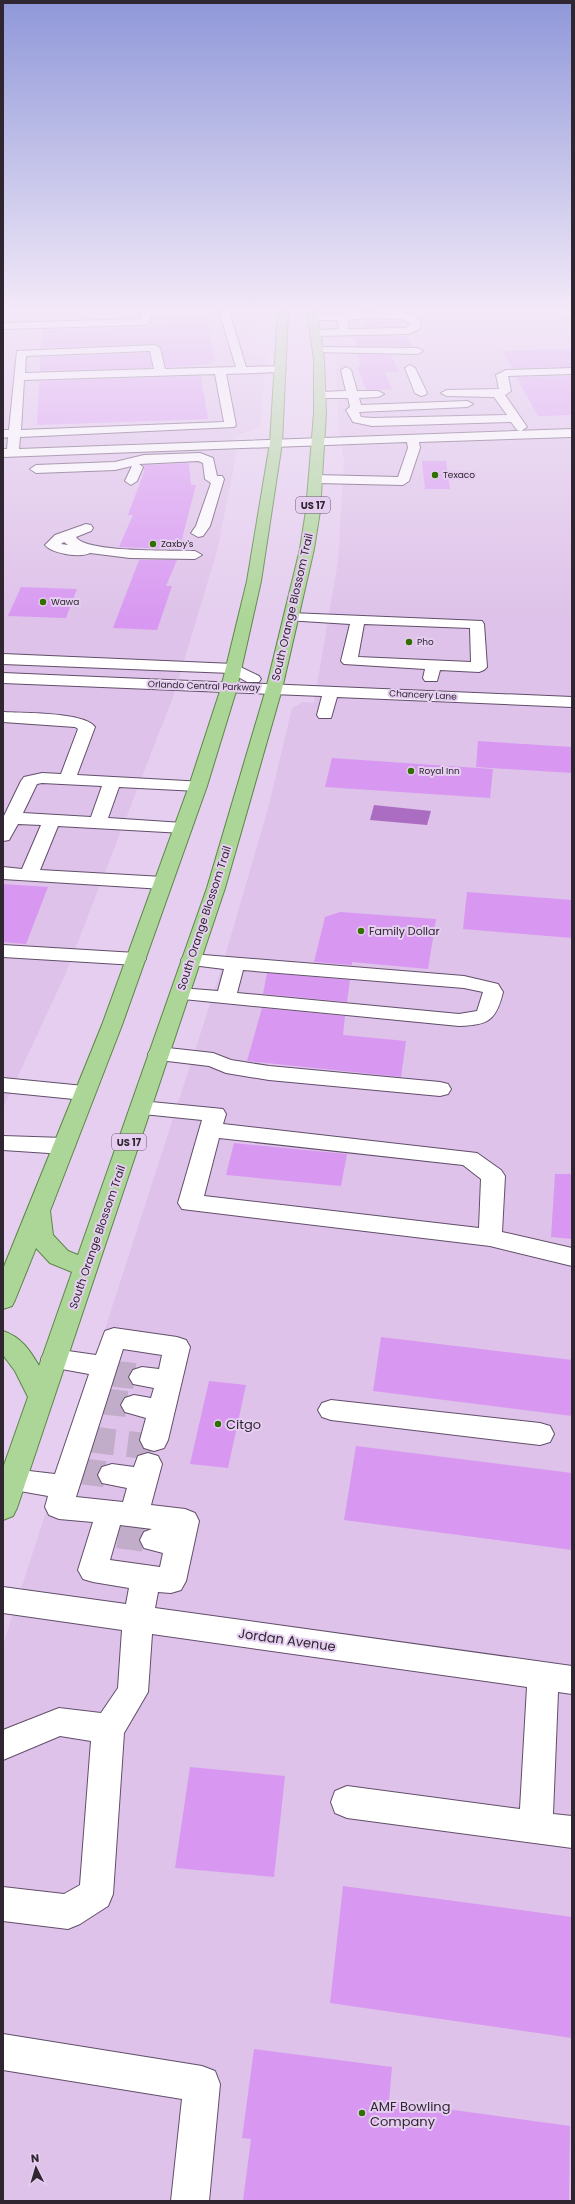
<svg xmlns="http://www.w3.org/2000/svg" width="575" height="2204" viewBox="0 0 575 2204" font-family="Poppins,sans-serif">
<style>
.built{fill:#dec2e9}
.water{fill:#ab6dc2}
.building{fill:#d898f1}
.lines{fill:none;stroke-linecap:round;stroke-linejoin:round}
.minor-tunnel{stroke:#c1acc9;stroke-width:26;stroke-dasharray:26 13;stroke-linecap:butt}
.minor-casing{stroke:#624e6a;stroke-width:2}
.major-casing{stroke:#5c8647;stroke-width:2}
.minor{fill:#fff;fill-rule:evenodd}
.major{fill:#acd697;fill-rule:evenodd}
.poi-dot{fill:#326f00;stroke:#e5ceef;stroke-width:1.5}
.labels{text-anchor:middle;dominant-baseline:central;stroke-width:4;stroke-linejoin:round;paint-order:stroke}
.far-poi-label{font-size:9px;fill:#2f2632;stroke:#e5ceef;text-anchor:start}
.far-street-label{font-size:9px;fill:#2f2632;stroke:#e5ceef}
.shield{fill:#e5ceef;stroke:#66586b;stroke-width:1}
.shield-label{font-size:10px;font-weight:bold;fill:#2f2632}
.street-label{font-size:11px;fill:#2f2632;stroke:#e5ceef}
.poi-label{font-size:11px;fill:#2f2632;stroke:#e5ceef;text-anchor:start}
.near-poi-label{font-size:13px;fill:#2f2632;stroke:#e5ceef;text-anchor:start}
.near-street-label{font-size:13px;fill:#2f2632;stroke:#e5ceef}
</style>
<rect width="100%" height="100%" fill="#e5ceef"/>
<!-- built -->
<path class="built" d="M132,311H269L268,320L253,319L249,354L266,355L260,427L234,437L236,457L217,551L173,697L65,975L3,1108V321L131,318Z
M329,311H572V2201H3V1645L221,970L269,805L292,708L304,702L314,703L338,561L344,462L338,425L335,352Z"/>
<!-- water -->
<path class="water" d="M374,805L431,811L427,825L370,820Z"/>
<!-- building -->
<path class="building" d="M206,316L215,361H210L211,364L166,367L161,348L155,344L41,348L42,330L169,327L167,317Z
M400,321L403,327H364L362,322Z
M407,336L412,346H357L355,337Z
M572,349V367L512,368L502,351Z
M149,353L152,368L40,371V357Z
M358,354L391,355L399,372H385L392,389L366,390L357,366H360Z
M201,376L208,419L37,425L39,381Z
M572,376V415L538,416L517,379V377Z
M422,461H446L450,489H425Z
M189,463L191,485H196L182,539L185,540L181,549L119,547L133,515H128L144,472V465Z
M139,560H177L166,586H172L157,630L113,628Z
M21,587L77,589L66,618L8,616Z
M478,741L572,747V773L476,767Z
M332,758L493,769L490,798L325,787Z
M3,884L48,887L26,944L3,942Z
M467,892L572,900V938L463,929Z
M340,912L436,919L428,969L352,962V965L314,962L325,917Z
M267,973L350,980L347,1002L263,994Z
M262,1008L345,1016L343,1035L406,1041L401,1077L247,1061Z
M234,1143L347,1154L341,1186L226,1175Z
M555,1174H572V1239L551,1237Z
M381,1337L572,1360V1416L373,1391Z
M209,1381L246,1385L228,1468L190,1464Z
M356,1446L572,1473V1550L344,1520Z
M190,1767L285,1776L274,1877L175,1868Z
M343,1886L572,1917V2038L330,2003Z
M254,2049L392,2067L389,2101L570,2126L569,2201H243L251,2139L242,2138Z"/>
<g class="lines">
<!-- minor-tunnel -->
<path class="minor-tunnel" d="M109,1373L142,1377
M101,1401L134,1405
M89,1439L152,1447
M79,1471L112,1475
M118,1535L154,1540"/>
<!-- minor casing -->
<g class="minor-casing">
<path id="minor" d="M142,311H217L212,314L150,316V322L145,325L3,329V323L140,319Z
M219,311H229L246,367L281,366L286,369L281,372L226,374L236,425L234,427L20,437L19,449L572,429V437L419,442L420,448L409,481L403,485L316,483L310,479L316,475L398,477L408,448L407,442L3,457V449H7L8,437L3,438V430H9L17,351L155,345L160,348L165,369L236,367ZM150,351L154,369L25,373L26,356ZM215,374L224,422L21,430L24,380Z
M563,311H572V319L568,318Z
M369,312C386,311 410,308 421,323L418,330L408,334L316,336L311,333L316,330L339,329L337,320H313L309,319V315ZM369,318L402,319L411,324L406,328L349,329L347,320Z
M318,347L418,348L423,351L418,354L314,352L313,350Z
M410,365L415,368L427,393L425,395L421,396L415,393L405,368Z
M346,367L351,370L357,391H378L384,394L378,397L359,398L361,405L467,401L473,404L467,407L359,412L361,417L372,418L507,415L494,397L447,396L441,393L447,390L499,389L496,375L506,370L572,368V374L508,376L511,391L505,395L527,427L521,431L517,430L511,422L372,426L353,422L346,410L350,407L348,398H320L314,395L320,392L346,391L341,370Z
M200,453L213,458L217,476H222L224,479L210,526L203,536L198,537L191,533L196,526L211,483L205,479L203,463L198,461L139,464L143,467L137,481L131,485L125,481L132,466L115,470L36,473L30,469L36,465L115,462L144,455Z
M86,524L91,525L93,528L91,531L76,537C85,553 175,550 195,551L202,555L195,559L130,558L90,553C81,558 52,554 45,545L55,535ZM64,542L68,545L61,544Z
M291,613L482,621L484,624L487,667L484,670L479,672L440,670L437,681H425L423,678L425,669L344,664L341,661L350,624L286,620L284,617L286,614ZM364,624L470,628L471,662L358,657Z
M3,654L234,664L259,676L261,679L259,682H247L231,673L3,664Z
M3,673L572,697V707L337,697L331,718H319L317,715L322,696L3,683Z
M3,712C22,713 85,712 95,727L77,775L204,782L207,786L204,790L198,791L119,787L108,818L183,823L189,824L192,828L189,832L183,833L58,826L40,870L163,877L170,879L172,883L170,887L163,889L3,879V867L22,869L41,825L18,824L9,840L3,841V818L21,781L24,777L42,773L61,774L78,729L75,727L3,722ZM42,783L102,786L91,817L23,813L37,784Z
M3,945L136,953L143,955L146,959L143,963L136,965L3,957Z
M191,954L464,976L498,984L503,992C496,1021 488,1025 459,1026L173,998L170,994L173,990L180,988L218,991L224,969L184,964L181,960L184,956ZM243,970L464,988L483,992L477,1011L459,1014L237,993Z
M159,1047L213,1053L231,1060L269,1066L440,1082L448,1084L451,1089L448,1094L440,1096L269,1080L226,1073L209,1066L151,1059L148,1054L151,1049Z
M3,1078L84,1086L92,1088L95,1093L92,1098L84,1100L3,1092Z
M141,1101L223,1109L226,1114L223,1124L477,1153L501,1170L505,1176L502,1232L572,1248V1266L490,1246L182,1209L178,1203L202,1120L133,1113L130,1108L133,1103ZM219,1138L463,1165L481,1179L479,1228L204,1196Z
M3,1136L64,1138L72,1141L75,1146L72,1151L64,1154L3,1150Z
M114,1328L177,1337L186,1340L190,1347L168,1440L164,1448L154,1451L144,1448L140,1440L146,1418L125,1412L121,1405L125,1398L134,1395L151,1398L154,1388L133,1384L129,1377L133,1370L142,1367L159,1369L162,1355L123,1349L76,1497L123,1502L127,1488L102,1483L98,1475L102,1467L112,1464L134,1467L138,1456L148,1453L158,1456L162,1464L151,1505L185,1509L195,1513L199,1521L186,1581L181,1590L171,1593L158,1592L155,1608L572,1666V1694L558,1692L553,1814L572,1816V1848L347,1818L335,1813L331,1802L335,1791L347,1786L520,1809L527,1687L152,1634L148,1692L124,1733L113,1894L108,1906L80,1924L68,1929L3,1921V1887L64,1894L80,1885L91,1741L60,1736L3,1760V1730L59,1708L101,1713L118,1688L122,1630L3,1613V1587L126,1604L129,1588L93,1582L83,1579L78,1570L93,1522L59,1519L49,1515L45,1507L48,1496L3,1488V1472L12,1469L55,1474L89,1374L45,1366L41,1359L45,1352L54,1349L96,1355L105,1331ZM120,1525L152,1529L144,1532L140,1540L144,1548L163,1553L160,1567L110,1560Z
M331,1400L540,1423L550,1426L554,1434L550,1442L540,1445L331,1420L322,1417L318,1410L322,1403Z
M3,2034L202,2066L215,2071L220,2084L209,2201H171L182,2099L3,2070Z"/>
</g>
<!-- major casing -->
<g class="major-casing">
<path id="major" d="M278,311H288L282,443L261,581L237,688L207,786L122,1025L50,1211L53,1235L68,1251L78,1255L207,888L266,689L300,549L306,511L314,413V359L307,311H317L324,359L326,413L320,511L314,549L282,689L225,888L17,1508L13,1516L3,1520V1468L28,1397L15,1371L3,1355V1331C21,1337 30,1350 39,1366L72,1272L50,1263L36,1248L15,1300L12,1306L3,1309V1269L102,1025L189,786L221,688L247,581L270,443Z"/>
</g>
<!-- minor -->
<use href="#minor" class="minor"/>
<!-- major -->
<use href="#major" class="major"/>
</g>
<!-- sky -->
<linearGradient id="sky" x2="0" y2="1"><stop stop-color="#8f98d9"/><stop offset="0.5" stop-color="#f3e9f8"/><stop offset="1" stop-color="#f3e9f8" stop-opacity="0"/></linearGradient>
<rect width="575" height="619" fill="url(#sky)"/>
<!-- markers -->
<g class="poi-dot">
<circle cx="435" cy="475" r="4"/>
<circle cx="153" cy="544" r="4"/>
<circle cx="43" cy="602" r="4"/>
<circle cx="409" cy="642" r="4"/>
<circle cx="411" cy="771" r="4"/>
<circle cx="361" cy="931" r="4"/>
<circle cx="218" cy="1424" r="4"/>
<circle cx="362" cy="2113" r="4"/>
</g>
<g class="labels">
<!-- far-poi labels -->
<g class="far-poi-label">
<text x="443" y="475">Texaco</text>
<text x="161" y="544">Zaxby's</text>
<text x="51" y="602">Wawa</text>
<text x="417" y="642">Pho</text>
<text x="419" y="771">Royal Inn</text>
</g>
<!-- far-street labels -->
<g class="far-street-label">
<text transform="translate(204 686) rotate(2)">Orlando Central Parkway</text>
<text transform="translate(423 695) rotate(3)">Chancery Lane</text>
</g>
<!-- shield labels -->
<g class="shield">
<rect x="296" y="497" width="34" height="16" rx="3"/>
<rect x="112" y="1134" width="34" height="16" rx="3"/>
</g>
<g class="shield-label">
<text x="313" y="505">US 17</text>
<text x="129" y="1142">US 17</text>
</g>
<!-- street labels -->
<g class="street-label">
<text transform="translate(292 607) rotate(-77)">South Orange Blossom Trail</text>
<text transform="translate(204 918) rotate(-72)">South Orange Blossom Trail</text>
<text transform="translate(97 1237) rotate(-71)">South Orange Blossom Trail</text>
</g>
<!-- poi labels -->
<g class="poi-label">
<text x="369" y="931">Family Dollar</text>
</g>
<!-- near-poi labels -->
<g class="near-poi-label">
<text x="226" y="1424">Citgo</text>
<text x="370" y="2106">AMF Bowling<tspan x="370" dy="15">Company</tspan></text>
</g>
<!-- near-street labels -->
<g class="near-street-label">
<text transform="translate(287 1640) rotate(8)">Jordan Avenue</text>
</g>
</g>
<!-- border -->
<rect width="575" height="2204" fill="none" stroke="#2f2632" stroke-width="8"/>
<!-- north arrow -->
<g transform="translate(36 2168) rotate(355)" stroke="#e5ceef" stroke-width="3" paint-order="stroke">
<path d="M0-3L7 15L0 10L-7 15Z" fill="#2f2632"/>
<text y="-6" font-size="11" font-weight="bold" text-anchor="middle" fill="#2f2632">N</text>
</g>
</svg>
